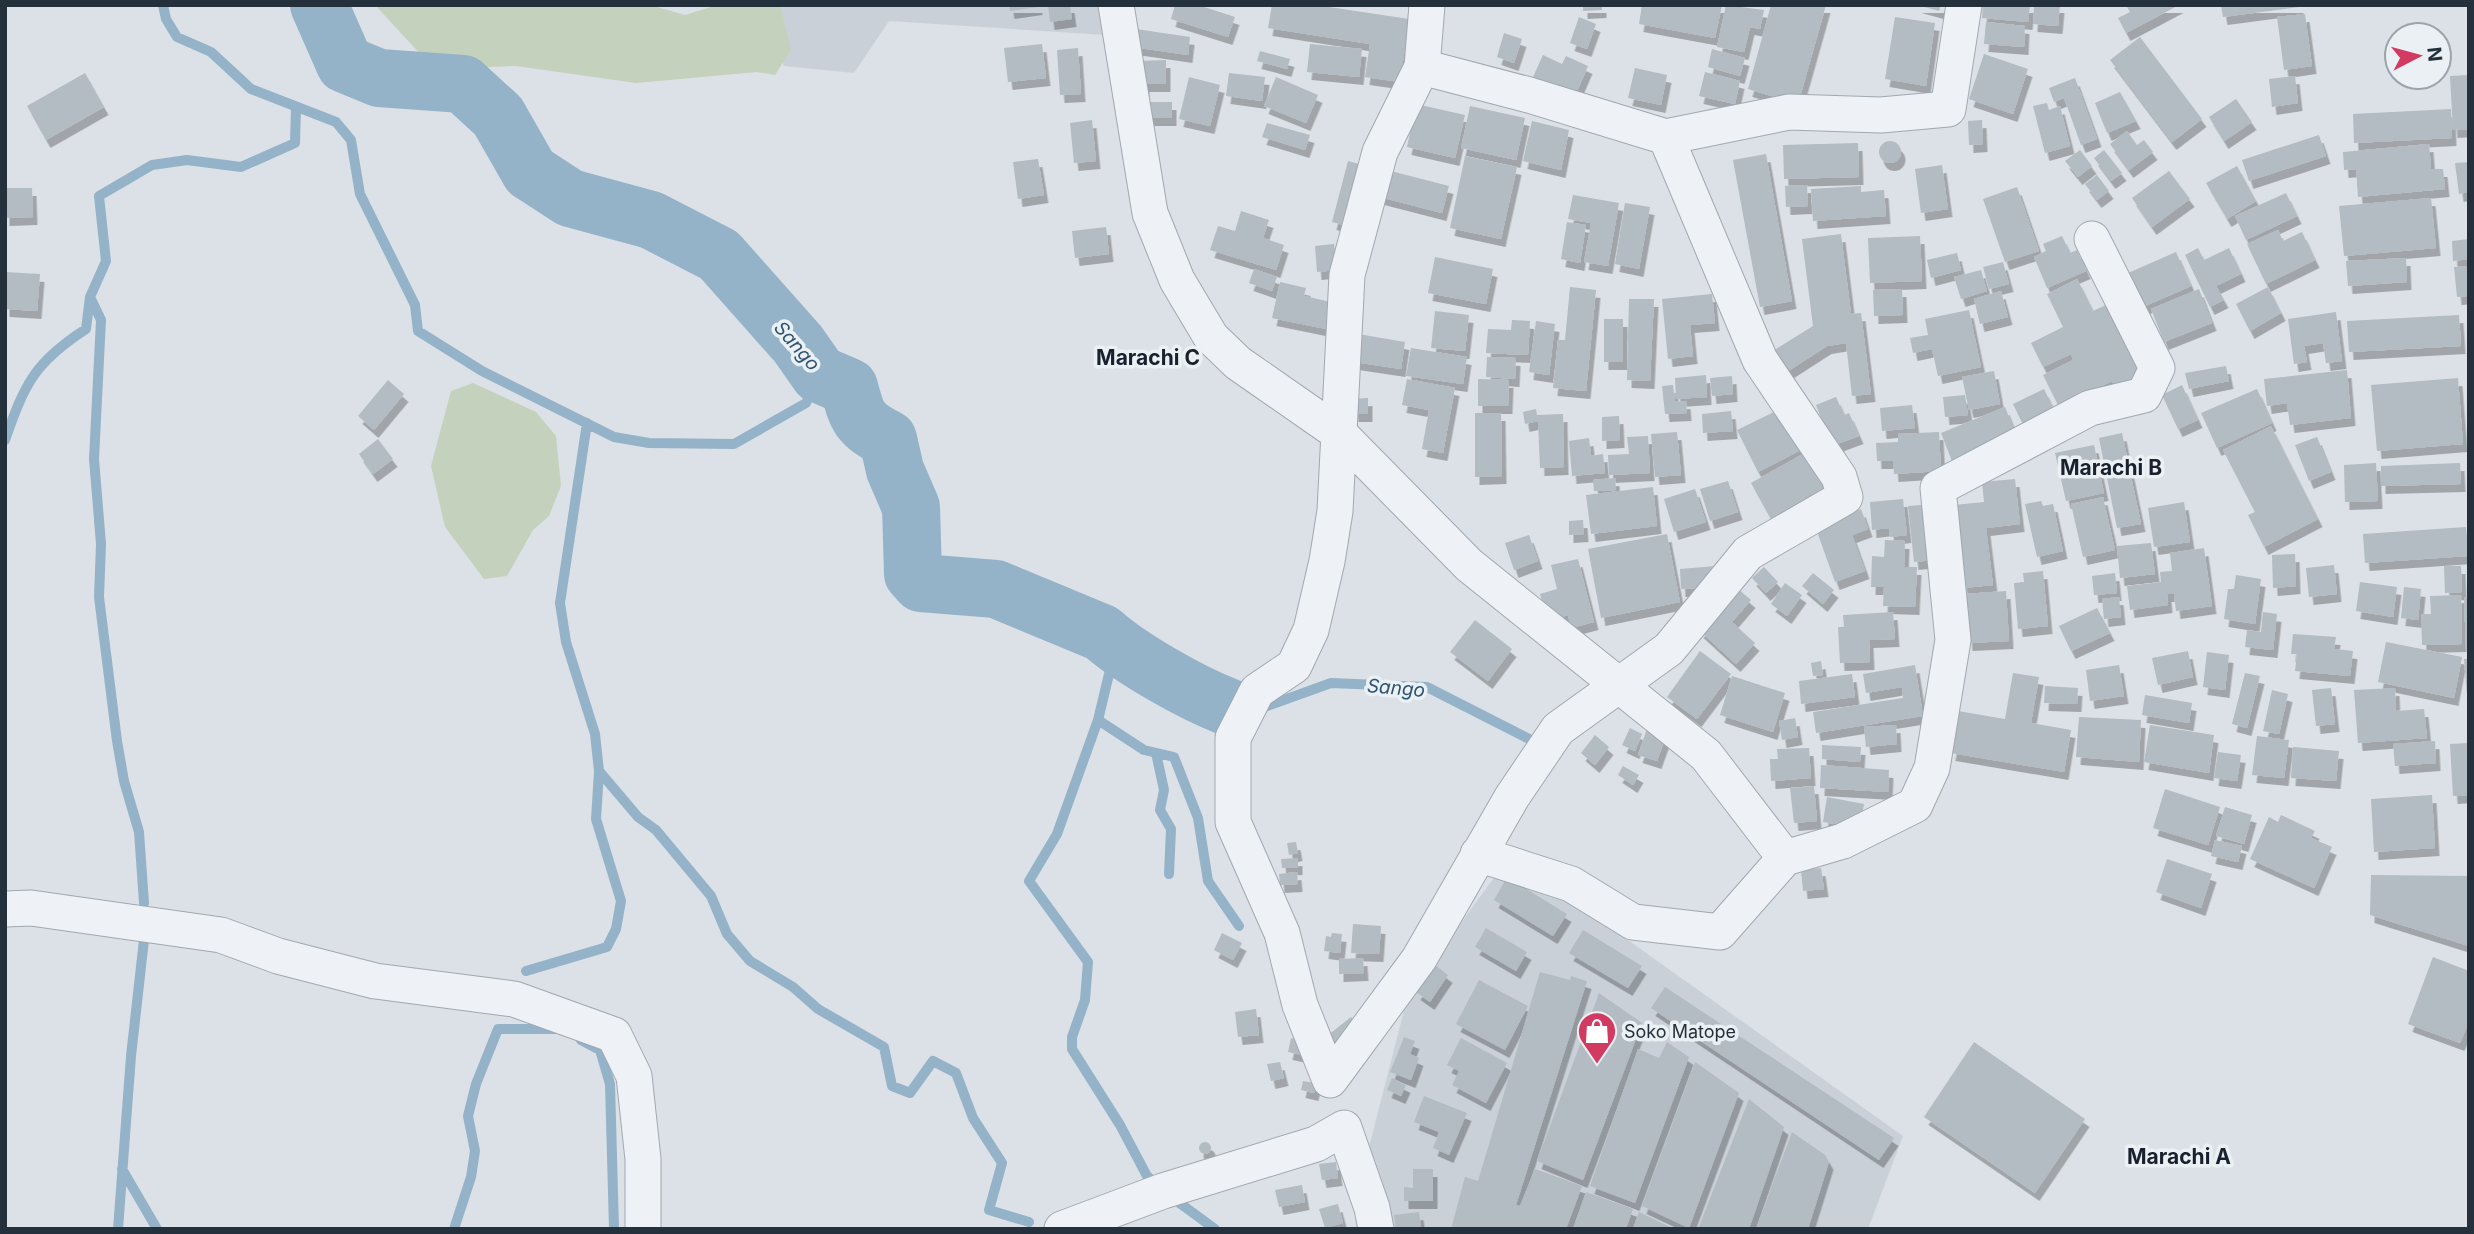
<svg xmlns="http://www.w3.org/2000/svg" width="2474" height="1234" viewBox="0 0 2474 1234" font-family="Inter,sans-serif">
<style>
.built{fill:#c9d0d8}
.green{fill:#c4d1bc}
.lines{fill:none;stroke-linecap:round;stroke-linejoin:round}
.stream{stroke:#95b3c8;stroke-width:10}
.river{stroke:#95b3c8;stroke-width:58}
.building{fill:#b3bbc3;filter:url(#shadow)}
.minor-casing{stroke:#a1a8b0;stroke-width:37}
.minor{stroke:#eef1f5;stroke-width:35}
.labels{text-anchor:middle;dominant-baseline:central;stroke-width:7;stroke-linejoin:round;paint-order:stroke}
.poi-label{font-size:18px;fill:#25303d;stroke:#ebf0f4;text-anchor:start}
.water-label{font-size:19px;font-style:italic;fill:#2e5372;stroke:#ebf0f4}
.quarter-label{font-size:21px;font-weight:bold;fill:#18212d;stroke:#ebf0f4}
</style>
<defs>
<filter id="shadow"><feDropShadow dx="4.5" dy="8" stdDeviation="0" flood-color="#0004"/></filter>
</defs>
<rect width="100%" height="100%" fill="#dbe1e6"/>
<!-- built -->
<path class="built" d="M762,5H1103L1105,35L889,21L854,73L784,66Z
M1510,856L1903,1136L1868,1229H1392L1367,1155L1408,995Z"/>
<!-- green -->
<path class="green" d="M375,5H650L685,15L717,5H780L791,50L775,75L757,72L636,83L516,66L455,68L423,57Z
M473,383L536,412L556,436L561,486L549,516L533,530L507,576L484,579L445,527L431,466L451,391Z"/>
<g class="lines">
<!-- stream -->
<path class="stream" d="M163,5L166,19L177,37L211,52L251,89L336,122L351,140L360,194L415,305L418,331L482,371L614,437L649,443L734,444L806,403L819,374
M90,297L101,320L94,459L101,544L99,597L117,741L124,781L139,832L144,903
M5,440C25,383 35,362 86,329L90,297L106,261L99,196L152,165L187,160L241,167L295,143L296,107
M1116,645L1098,720L1144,750L1174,757L1198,818L1208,881L1239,926
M1259,709L1331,683L1427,687L1529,739
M1098,720L1057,834L1029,881L1088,962L1085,1000L1072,1037V1049L1120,1125L1147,1176L1159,1187
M1156,753L1164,790L1160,810L1171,829L1169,874
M599,771L638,817L656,830L711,896L727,934L750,961L793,987L818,1009L884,1047L892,1086L910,1093L933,1061L956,1073L973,1118L1002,1163L989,1210L1029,1222
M526,971L607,947L616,929L621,901L596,819L599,771L595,734L566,642L560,603L587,423
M581,1040L600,1050L610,1084L614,1229
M122,1169L157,1229
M1170,1196L1215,1229
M118,1229L131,1056L145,931
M454,1229L471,1177L475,1151L468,1116L476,1084L498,1029H559"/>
<!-- river -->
<path class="river" d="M319,5L345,64L379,78L463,84L498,116L530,172L570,198L651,220L719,255L798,344L819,374L849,387C857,418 859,424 888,439L895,470L911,507L913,574L921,583L996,589L1102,633C1131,659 1192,693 1228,707"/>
</g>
<!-- building -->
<path class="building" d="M1009,5H1038V7L1010,11Z
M1048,5H1070L1072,19L1050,22Z
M1175,5H1198L1235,17L1228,37L1171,19Z
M1272,5H1316L1409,19L1400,82L1365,77L1370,44L1268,28Z
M1583,5H1602V10L1583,11Z
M1642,5H1722L1715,38L1639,24Z
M1726,5L1764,10L1760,29L1750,27L1744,52L1717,47Z
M1771,5H1826L1798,104L1748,89Z
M1917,5H1941L1939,11Z
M1983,5H2030L2028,22L1982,18Z
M2034,5H2060L2058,26L2033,24Z
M2126,5H2179L2126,33L2118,18L2130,12Z
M2221,5H2299V7L2223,17Z
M2305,14L2312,66L2284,70L2277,17Z
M1579,17L1596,24L1587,49L1570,43Z
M1895,17L1935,23L1926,86L1885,79Z
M1986,22L2025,26L2024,47L1984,44Z
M1136,29L1190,37L1188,55L1133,47Z
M1504,33L1522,39L1514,63L1497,57Z
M2140,37L2202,119L2172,142L2110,60Z
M1042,44L1046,78L1008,82L1004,48Z
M1310,44L1362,49L1359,77L1307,72Z
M1078,48L1081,94L1060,95L1057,50Z
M1712,49L1745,58L1740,76L1708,67Z
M1260,51L1290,59L1287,69L1257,61Z
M1984,54L2028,69L2013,114L1969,99Z
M1543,55L1562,64L1566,56L1588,66L1575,96L1533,77Z
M1166,60V84H1145L1144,102H1172V118H1139L1138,61Z
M1635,68L1667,75L1661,105L1628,98Z
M1705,72L1740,81L1735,104L1699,96Z
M85,73L104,107L46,140L27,106Z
M1229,73L1265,77L1262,101L1226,96Z
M2469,75V129L2453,130L2450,76Z
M2295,76L2298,103L2272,107L2269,79Z
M1189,77L1220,85L1210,126L1179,119Z
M1276,77L1318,95L1306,123L1264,106Z
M2075,78L2097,139L2081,145L2064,98L2054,102L2049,88Z
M2120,92L2136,121L2107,133L2095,103Z
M2236,99L2252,122L2224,141L2209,117Z
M2047,103L2049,110L2060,106L2070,146L2045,153L2033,106Z
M1416,104L1465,115L1455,158L1407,147Z
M1470,106L1525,118L1516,160L1461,148Z
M2451,109L2452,138L2354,143L2353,114Z
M1092,120L1096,161L1074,163L1070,123Z
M1982,120L1983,144L1969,145L1968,121Z
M1532,121L1569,130L1561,170L1523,161Z
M1267,123L1310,135L1305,150L1262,137Z
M2127,131L2137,145L2144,140L2153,152L2129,170L2110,144Z
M2319,135L2326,156L2249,181L2242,160Z
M1879 152a11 11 0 1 1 22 0a11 11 0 1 1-22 0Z
M1858,143L1859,177L1784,179L1783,145Z
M2429,144L2431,169H2443L2445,189L2358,197L2356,169L2344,170L2343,152Z
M2080,150L2092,166L2078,177L2065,161Z
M2104,150L2122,173L2111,181L2094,158Z
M1766,154L1792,301L1760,307L1733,160Z
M1465,156L1517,167L1501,239L1450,228Z
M1038,159L1044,195L1018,199L1013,162Z
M1348,161L1367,166L1351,227L1332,222Z
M2469,162V192L2459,194L2455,163Z
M1942,165L1948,209L1921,213L1915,169Z
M2237,166L2256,201L2227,219L2206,183Z
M1383,169L1449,186L1442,213L1376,196Z
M2169,171L2190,199L2152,227L2132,198Z
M2097,175L2109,191L2097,200L2085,184Z
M1807,185L1808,206L1786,207L1785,186Z
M1861,186V192L1884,190L1886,216L1813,221L1811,189Z
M2017,187L2039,251L2005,262L1983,199Z
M5,188H32L33,217L5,218Z
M2286,193L2297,216L2246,240L2235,216Z
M1573,195L1619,203L1608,266L1584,262L1591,223L1568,219Z
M2431,198L2436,248L2344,256L2339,206Z
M1625,203L1650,207L1639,269L1615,264Z
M1241,211L1269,220L1263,238L1284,245L1276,270L1210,250L1218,226L1235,231Z
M1567,222L1586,225L1580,263L1561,259Z
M1106,227L1109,254L1075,258L1072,231Z
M2278,230L2283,241L2302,232L2315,260L2266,284L2247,244Z
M1841,234L1851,314L1861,313L1871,394L1852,396L1846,343L1827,346L1782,375L1768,354L1813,326L1802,239Z
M1920,236L1922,281L1870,283L1868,238Z
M2062,236L2070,253L2077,250L2086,271L2047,288L2034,257L2046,251L2043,244Z
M2469,239V259L2453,261L2452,241Z
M1334,244L1337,270L1317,272L1315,246Z
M2198,248L2204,260L2229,248L2241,274L2216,286L2224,300L2210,307L2185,255Z
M2176,252L2191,286L2143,307L2128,273Z
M1957,253L1961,270L1931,278L1927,260Z
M1435,257L1493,269L1486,304L1428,293Z
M2406,258L2407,282L2348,286L2346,261Z
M2003,262L2009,284L1989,289L1983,267Z
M2469,266V296L2457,297L2454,267Z
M1254,269L1277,277L1272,291L1249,283Z
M1981,270L1987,291L1961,299L1954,277Z
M5,272L40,274L37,311L5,309Z
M2077,279L2093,311L2108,304L2145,379L2118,393L2112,381L2059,407L2043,375L2073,360L2071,354L2043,367L2031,343L2063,327L2047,294Z
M1280,282L1306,288L1304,296L1331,302L1326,329L1272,318Z
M1570,287L1596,290L1586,391L1553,388L1558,340H1565Z
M2268,287L2281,313L2250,331L2236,304Z
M1902,289L1903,315L1874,316L1873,290Z
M2199,289L2212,323L2164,342L2151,309Z
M2001,291L2008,317L1980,324L1974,299Z
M1712,294L1715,323L1690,325L1693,356L1668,359L1662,299Z
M1629,299H1654L1650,381L1627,380Z
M1969,310L1981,367L1938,376L1932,349L1913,353L1910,338L1928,335L1925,319Z
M1435,311L1469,315L1465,351L1431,348Z
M2336,312L2342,361L2326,363L2323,343L2304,346L2307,362L2294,364L2288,319Z
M2459,315L2461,346L2349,352L2347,321Z
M1604,319H1623V362H1604Z
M1512,320L1530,321L1528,355L1486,353L1488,329L1511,330Z
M1536,321L1555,324L1549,375L1529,372Z
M1358,334L1405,342L1401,369L1354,362Z
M1411,348L1467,357L1463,384L1406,376Z
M1487,357L1516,358L1515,379L1486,377Z
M2226,366L2229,381L2189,389L2185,373Z
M2347,370L2351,418L2290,425L2287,403L2267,406L2264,379Z
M1994,371L2000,404L1969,410L1962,377Z
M1706,375L1707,397L1676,399L1675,378Z
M1732,376L1733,394L1712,396L1710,378Z
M2458,378L2463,444L2377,451L2371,385Z
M1407,379L1455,388L1443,453L1422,449L1429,410L1402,405Z
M1478,379L1509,380L1508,406H1478Z
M388,380L404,394L374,430L358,416Z
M1673,385L1675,402L1686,401L1687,413L1665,414L1662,386Z
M2182,385L2198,420L2178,429L2162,395Z
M2044,389L2059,420L2028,435L2013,404Z
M2257,389L2272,423L2217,448L2201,413Z
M1965,395L1968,415L1945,417L1943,397Z
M1836,397L1844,415L1849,413L1859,436L1832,446L1816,405Z
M1368,398V414H1354L1353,399Z
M1912,405L1915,428L1882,431L1880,408Z
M2005,407L2017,437L1953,464L1941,433Z
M1536,409L1537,415L1563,414L1564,467L1540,468L1538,421L1525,424L1523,412Z
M1780,409L1801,450L1758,472L1737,430Z
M1731,411L1733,431L1703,433L1702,414Z
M1475,413H1501L1502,476L1475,477Z
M1619,416L1620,440L1602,441V417Z
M2271,426L2318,519L2264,547L2248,515L2255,512L2223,450Z
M1677,432L1681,475L1655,477L1651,434Z
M1939,432L1941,471L1894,474L1893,461H1877L1876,443L1898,442V434Z
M2122,433L2141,524L2117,528L2099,438Z
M1648,436L1650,473L1609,475L1608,455L1629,454L1627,437Z
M2317,437L2331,472L2309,481L2295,445Z
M1589,438L1591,456L1603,454L1605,473L1572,476L1569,441Z
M378,439L393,459L373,474L359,454Z
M2094,445L2104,493L2066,501L2055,453Z
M1812,449L1832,485L1771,519L1751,483Z
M2376,463L2378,501L2345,502L2344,465Z
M2460,463L2461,484L2381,486V466Z
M1615,478L1616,490L1594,491L1593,480Z
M2015,479L2020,524L1986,528L1993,585L1963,588L1954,505L1984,502L1982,482Z
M1728,481L1738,512L1710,521L1700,489Z
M1653,487L1657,526L1591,534L1586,495Z
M1695,489L1706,522L1674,532L1664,499Z
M2103,497L2115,550L2083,557L2071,504Z
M1903,499L1907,535L1890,537L1889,528L1872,530L1870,502Z
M2041,501L2043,506L2053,504L2063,551L2037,557L2025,504Z
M2184,502L2190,542L2154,547L2148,508Z
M1936,504L1942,559L1914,562L1908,506Z
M1861,509L1868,529L1852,535L1865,571L1835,582L1815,526Z
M1583,520L1584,534L1569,535V521Z
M2466,527L2468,556L2365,563L2363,534Z
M1667,534L1680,602L1601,618L1588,549Z
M1529,535L1538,561L1514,570L1505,543Z
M1885,540L1905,541L1904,567H1917L1915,607L1883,606L1884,587H1871L1872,556L1884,557Z
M2151,543L2155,574L2120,578L2117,546Z
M2204,548L2212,606L2176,611L2174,594H2167L2168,605L2130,610L2127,586L2161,582L2160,572L2172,571L2170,553Z
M2295,554L2296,586L2273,588L2272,555Z
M1578,559L1594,622L1571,628L1568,615L1547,621L1540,594L1557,589L1551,565Z
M2334,565L2337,594L2309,597L2306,568Z
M1716,566L1718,587L1681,589L1680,569Z
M2444,566H2461L2462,592L2445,593Z
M1764,567L1778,582L1766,593L1752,578Z
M2043,571L2048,626L2018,629L2014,583L2024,582L2023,573Z
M1813,573L1834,590L1823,604L1802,586Z
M2115,573L2117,593L2094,595L2092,576Z
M2236,575L2261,579L2255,624L2224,619L2228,589H2234Z
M2360,582L2397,587L2393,617L2356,611Z
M1785,583L1802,595L1787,616L1771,604Z
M2404,587L2421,589L2418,620L2401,618Z
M1737,588L1751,600L1732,622L1755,643L1736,664L1699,630Z
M2006,591L2009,641L1968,643L1965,594Z
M2461,595L2462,644L2422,645L2421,614H2431L2430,596Z
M2119,597L2121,617L2104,619L2102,599Z
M2464,597H2469V650H2466Z
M2097,608L2110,633L2071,651L2059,626Z
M1893,612L1895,639L1869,640L1870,662L1840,663L1838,627H1844L1843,615Z
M2263,612L2277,614L2273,650L2245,647L2247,630L2261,632Z
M1475,620L1512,649L1488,681L1450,652Z
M2293,634L2336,637L2334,649L2353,651L2350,676L2295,671L2297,654H2291Z
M2386,642L2462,657L2454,698L2378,682Z
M1700,651L1731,674L1697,719L1667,697Z
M2188,651L2193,677L2158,685L2152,658Z
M2207,652L2229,655L2225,690L2203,687Z
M2464,659H2469V695H2467Z
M1821,661L1823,675L1813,676L1811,663Z
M1915,665L1923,716L1816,733L1813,712L1903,698L1902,687L1866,693L1863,674Z
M2119,665L2124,696L2090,701L2086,670Z
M2013,673L2039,677L2031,723L2071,730L2064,772L1951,753L1958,711L2005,719Z
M2245,673L2260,676L2247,728L2232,724Z
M1852,674L1855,697L1801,704L1799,681Z
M1732,676L1785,693L1773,732L1720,715Z
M2045,686L2078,688L2077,704L2044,703Z
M2331,688L2335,724L2316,726L2312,690Z
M2395,688L2396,711L2424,709L2427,738L2358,743L2354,690Z
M2272,690L2288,694L2279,734L2263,731Z
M2145,695L2192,703L2189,723L2142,715Z
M2079,717L2141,720L2139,762L2076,757Z
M1795,718L1798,737L1782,740L1779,721Z
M1896,725L1897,744L1866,747L1864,727Z
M2150,725L2214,735L2209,773L2144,762Z
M1648,726L1667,733L1657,761L1638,755Z
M1630,728L1642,734L1635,751L1622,745Z
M1595,735L1609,747L1595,765L1581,753Z
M2257,736L2289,740L2284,778L2252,775Z
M2435,741L2436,763L2395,766L2393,744Z
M2469,743V795L2453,796L2450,744Z
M1822,745L1861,747L1860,762L1822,759Z
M2293,747L2339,751L2336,781L2291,778Z
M1809,748L1811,778L1771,781L1770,759H1778L1777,749Z
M2218,752L2241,755L2237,781L2214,778Z
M1821,765L1889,770L1888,792L1820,788Z
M1623,766L1639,775L1633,785L1618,775Z
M1814,786L1817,821L1794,823L1790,788Z
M2165,789L2220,807L2208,845L2153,828Z
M2432,795L2435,848L2374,852L2371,799Z
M1827,797L1864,804L1860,828L1823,822Z
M2225,807L2252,815L2244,844L2216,836Z
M2281,815L2315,831L2311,838L2332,847L2314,888L2250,859L2269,817L2278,822Z
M2215,840L2242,846L2238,862L2211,856Z
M1296,842L1298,853L1289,855L1287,843Z
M1298,858V867L1282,868L1281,859Z
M2167,859L2212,874L2201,908L2156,892Z
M1821,868L1824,889L1803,891L1801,870Z
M1297,872L1298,884L1280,885L1279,874Z
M2371,875L2469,876V946L2370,915Z
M1507,877L1567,914L1553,936L1494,900Z
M1353,924L1381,926L1379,954L1351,953Z
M1486,928L1527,952L1516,971L1475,947Z
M1583,930L1642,966L1628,988L1569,953Z
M1222,933L1242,943L1233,960L1214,950Z
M1332,933L1342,934L1340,953L1324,951L1326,936L1331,937Z
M2433,957L2469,971V1021L2460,1043L2408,1024Z
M1363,958L1364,973L1339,974V959Z
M1435,965L1448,975L1430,1002L1416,992Z
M1540,972L1570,980L1571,976L1587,981L1516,1205L1520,1206L1535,1169L1582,1186L1566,1229H1451L1465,1177L1478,1181Z
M1479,980L1528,1006L1505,1050L1456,1024Z
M1665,987L1894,1138L1879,1160L1651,1008Z
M1599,993L1642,1023L1583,1180L1537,1161Z
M1256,1009L1259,1035L1238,1037L1235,1012Z
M1351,1017L1361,1031L1332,1053L1322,1040Z
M1404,1037L1415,1041L1410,1054L1419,1058L1411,1080L1390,1072Z
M1291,1038L1305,1041L1302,1055L1288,1052Z
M1461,1038L1507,1063L1486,1103L1452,1085L1459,1071L1447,1065Z
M1667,1042L1689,1057L1635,1203L1590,1186L1638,1049L1659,1058Z
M1974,1042L2085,1119L2035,1193L1924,1117Z
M1280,1062L1284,1078L1271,1081L1267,1064Z
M1695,1062L1739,1093L1689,1228L1642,1206Z
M1392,1078L1406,1085L1401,1096L1387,1090Z
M1303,1081L1316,1083L1314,1093L1301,1090Z
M1424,1096L1467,1113L1449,1155L1433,1148L1439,1132L1414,1122Z
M1749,1099L1784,1127L1749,1229H1698Z
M1792,1132L1825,1155L1829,1162L1808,1229H1756Z
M1199 1148a6 6 0 1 1 12 0a6 6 0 1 1-12 0Z
M1336,1162L1338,1178L1322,1180L1319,1164Z
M1413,1169H1433V1201H1404V1187L1413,1188Z
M1302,1185L1305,1202L1279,1207L1275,1190Z
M1586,1192L1633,1209L1626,1229H1573Z
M1338,1204L1343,1223L1325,1228L1319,1209Z
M1419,1212L1421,1228L1396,1229L1394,1215Z
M1639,1212L1674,1229H1633Z"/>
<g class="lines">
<!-- minor casing -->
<g class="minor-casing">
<path id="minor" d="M1116,5L1150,213L1177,280L1211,337L1238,363L1340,434L1469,565L1706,755L1785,858
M1427,5L1422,67L1380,152L1347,275L1335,511L1327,561L1311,630L1294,666L1257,691L1233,738V822L1282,933L1300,1005L1330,1080L1419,959L1512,797L1558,729L1669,649L1748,553L1845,497L1839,477L1760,360L1666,137
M1422,67L1529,95L1666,137L1789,112L1881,115L1948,109L1964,5
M1478,854L1571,884L1633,922L1720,932L1785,858L1843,841L1915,805L1932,768L1953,640L1938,488L2090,408L2144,395L2157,368L2092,239
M5,909L31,908L221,935L278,956L375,981L514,999L614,1035L634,1076L643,1159V1229
M1062,1229L1163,1191L1316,1144L1344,1128L1372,1208L1376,1229"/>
</g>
<!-- minor -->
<use href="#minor" class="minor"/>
</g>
<!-- icons -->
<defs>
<g id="shop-pin" transform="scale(2.0125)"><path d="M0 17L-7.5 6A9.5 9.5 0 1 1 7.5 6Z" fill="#d13b61" stroke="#ebf0f4"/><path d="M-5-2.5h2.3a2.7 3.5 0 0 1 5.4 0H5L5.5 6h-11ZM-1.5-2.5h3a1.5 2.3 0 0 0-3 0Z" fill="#fff"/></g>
</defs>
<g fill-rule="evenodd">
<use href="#shop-pin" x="1597" y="1031"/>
</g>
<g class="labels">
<!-- poi labels -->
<g class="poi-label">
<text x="1624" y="1031">Soko Matope</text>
</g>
<!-- water labels -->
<g class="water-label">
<text transform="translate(797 346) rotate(49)">Sango</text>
<text transform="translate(1396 688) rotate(5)">Sango</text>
</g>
<!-- quarter labels -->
<g class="quarter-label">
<text x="1148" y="357">Marachi C</text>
<text x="2111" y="467">Marachi B</text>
<text x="2179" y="1156">Marachi A</text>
</g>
</g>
<!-- border -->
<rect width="2474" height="1234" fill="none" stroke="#25303d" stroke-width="14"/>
<!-- north arrow -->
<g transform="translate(2418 56) rotate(84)"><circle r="33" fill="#ebf0f4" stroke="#9ca3ab" stroke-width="2"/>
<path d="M0-5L12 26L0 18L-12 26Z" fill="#d13b61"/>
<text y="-10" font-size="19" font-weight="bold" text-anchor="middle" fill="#25303d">N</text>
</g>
</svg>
